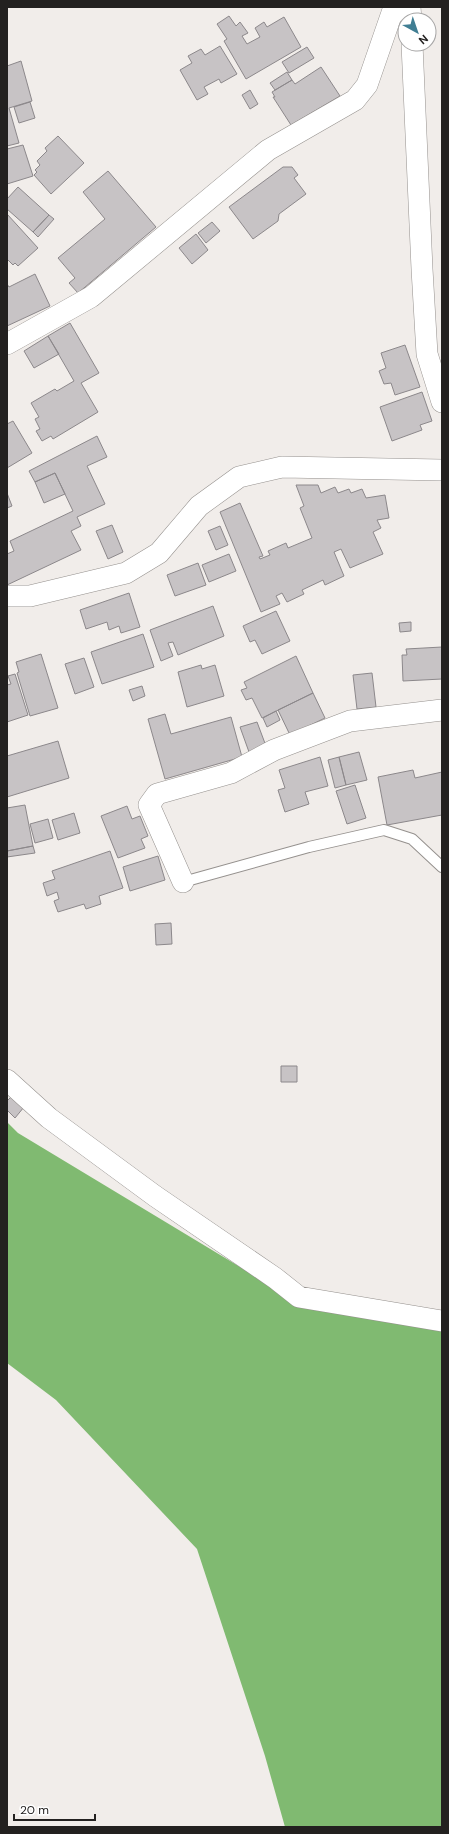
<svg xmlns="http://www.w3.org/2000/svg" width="449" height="1834" viewBox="0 0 449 1834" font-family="'DM Sans',sans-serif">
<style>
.forest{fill:#80ba71}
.building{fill:#c7c3c5;stroke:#8c888b}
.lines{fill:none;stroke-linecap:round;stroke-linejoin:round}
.service-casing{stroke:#95918e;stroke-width:12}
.minor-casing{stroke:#95918e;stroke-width:22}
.service{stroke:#fff;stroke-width:10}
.minor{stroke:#fff;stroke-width:21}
</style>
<rect width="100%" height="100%" fill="#f1edea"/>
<!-- forest -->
<path class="forest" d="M7,1122L18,1133L265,1282L442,1322V1827H285L265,1756L197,1549L56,1400L7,1363Z"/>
<!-- building -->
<path class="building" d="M229,16L236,26L240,22L248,33L242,36L247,44L260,37L255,28L264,22L267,27L284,17L301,47L246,79L224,41L227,39L217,24Z
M220,46L237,74L221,83L219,79L204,87L208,94L197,100L180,70L192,63L188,56L201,49L205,55Z
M307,47L314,58L289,73L282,62Z
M21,61L32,101L9,108L19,143L7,146V66Z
M321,67L340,96L291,125L273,97H275L272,92L292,80L295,84Z
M287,72L292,80L275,90L270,83Z
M250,90L258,104L250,109L242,95Z
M30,102L35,118L19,123L14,107Z
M58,136L84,163L51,194L34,175L37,172L35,170L40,165L37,161L47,151L45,148Z
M23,145L33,176L7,184V149Z
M283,167H292L298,175L294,178L306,194L279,214L278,221L253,239L229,207Z
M108,171L156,227L78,293L69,283L75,278L58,258L105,219L83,192Z
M18,187L49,215L33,232L7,209V199Z
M7,214L38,248L18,266L15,263L13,265L7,259Z
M49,215L54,219L38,237L33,232Z
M212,222L220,231L206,243L198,233Z
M196,234L208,250L192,264L179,248Z
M35,274L50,306L7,326V284L9,287Z
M70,323L99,373L81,383L98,412L53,439L51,436L42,441L36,431L40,429L35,419L39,417L31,403L55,389L57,391L74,381L48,336Z
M48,336L59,354L34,368L24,351Z
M405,345L420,387L395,395L391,383L384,384L379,371L386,368L381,353Z
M422,392L432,421L420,425L422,430L392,441L380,407Z
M13,421L32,453L7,468V424Z
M97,436L107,457L87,466L105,504L77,517L81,526L71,531L81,550L7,585V554L14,551L10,541L73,511L55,473L35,482L29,471Z
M55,473L65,494L44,503L35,482Z
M296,485H318L321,493L335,487L338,493L349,489L351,493L362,489L366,498L385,495L389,518L377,520L381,528L373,532L383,554L350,568L341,549L334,552L344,576L325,585L323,580L302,590L304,594L287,602L282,593L276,596L280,604L261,612L220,512L240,503L263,556L259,557L260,559L270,555L268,551L286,543L288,548L312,538L300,508L304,506Z
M7,493L12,506L7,508Z
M112,525L123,552L108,559L96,531Z
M220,526L228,545L216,550L208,531Z
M229,554L236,571L209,582L202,565Z
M198,563L206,585L175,596L167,575Z
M129,593L140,627L121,633L119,626L109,630L107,622L86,629L80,610Z
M213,606L224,636L178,655L173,642L168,643L173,656L161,661L150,630Z
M276,611L290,641L262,654L255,640L250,642L243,626Z
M411,622V631L400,632L399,623Z
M143,634L154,667L102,684L91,652Z
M442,647V679L403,681L402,655H407L406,649Z
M41,654L58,708L30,716L17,673L19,672L16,662Z
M296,656L313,693L262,718L252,698L246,700L241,690L247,688L244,682Z
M84,658L94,687L75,694L65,664Z
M201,665L202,669L215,665L224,696L187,707L178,672Z
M372,673L376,707L357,709L353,675Z
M15,674L28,715L7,722V685L11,684L8,676Z
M142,686L145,696L133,701L129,690Z
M313,693L325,718L290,735L278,710Z
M276,711L280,720L267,727L263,718Z
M165,714L171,734L231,717L242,757L165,779L148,719Z
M257,722L266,746L249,752L240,727Z
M58,741L69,778L7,797V756Z
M359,752L367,780L346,785L339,757Z
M320,757L328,786L305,792L309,804L285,812L278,790L285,788L279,770Z
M339,757L346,785L335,788L328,760Z
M413,770L415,778L442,772V815L387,825L378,777Z
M355,785L366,818L347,824L336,791Z
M25,805L33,846L7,851V808Z
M127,806L132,819L140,816L148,836L141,839L145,848L118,858L101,816Z
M74,813L80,833L58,840L52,820Z
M48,819L53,838L35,843L30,824Z
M33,846L35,853L7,857V851Z
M110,851L123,888L99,896L101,904L86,909L84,904L58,912L54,901L59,899L57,892L47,896L43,883L55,879L52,871Z
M158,856L165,880L130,891L123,867Z
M171,923L172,944L156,945L155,924Z
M281,1066H297V1082H281Z
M11,1097L24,1107L15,1118L7,1110V1101Z"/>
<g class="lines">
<!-- service casing -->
<g class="service-casing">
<path id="service" d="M183,882L309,847L384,830L412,839L442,867"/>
</g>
<!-- minor casing -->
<g class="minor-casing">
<path id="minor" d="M410,7L411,20
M412,44L422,269L427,354L442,402
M7,344L91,297L268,150L355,100L367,85L394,7
M7,596H30L126,573L159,553L199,506L239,477L282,467L442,470
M183,882L149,805L157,794L231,773L274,750L350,721L442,710
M7,1080L49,1118L155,1196L275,1278L299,1297L442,1321"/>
</g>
<!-- service -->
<use href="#service" class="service"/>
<!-- minor -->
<use href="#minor" class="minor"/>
</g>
<!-- border -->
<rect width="449" height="1834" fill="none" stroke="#232120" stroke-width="16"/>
<!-- north arrow -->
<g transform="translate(417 32) rotate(140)"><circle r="19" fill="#ffffff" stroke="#a7a6a6"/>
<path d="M0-3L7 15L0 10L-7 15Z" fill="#407e93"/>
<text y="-6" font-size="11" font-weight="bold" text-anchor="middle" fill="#232120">N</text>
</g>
<!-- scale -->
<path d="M14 1814v6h81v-6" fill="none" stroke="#232120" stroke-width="2"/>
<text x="20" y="1814" font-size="12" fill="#232120" stroke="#ffffff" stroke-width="3" paint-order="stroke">20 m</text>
</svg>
